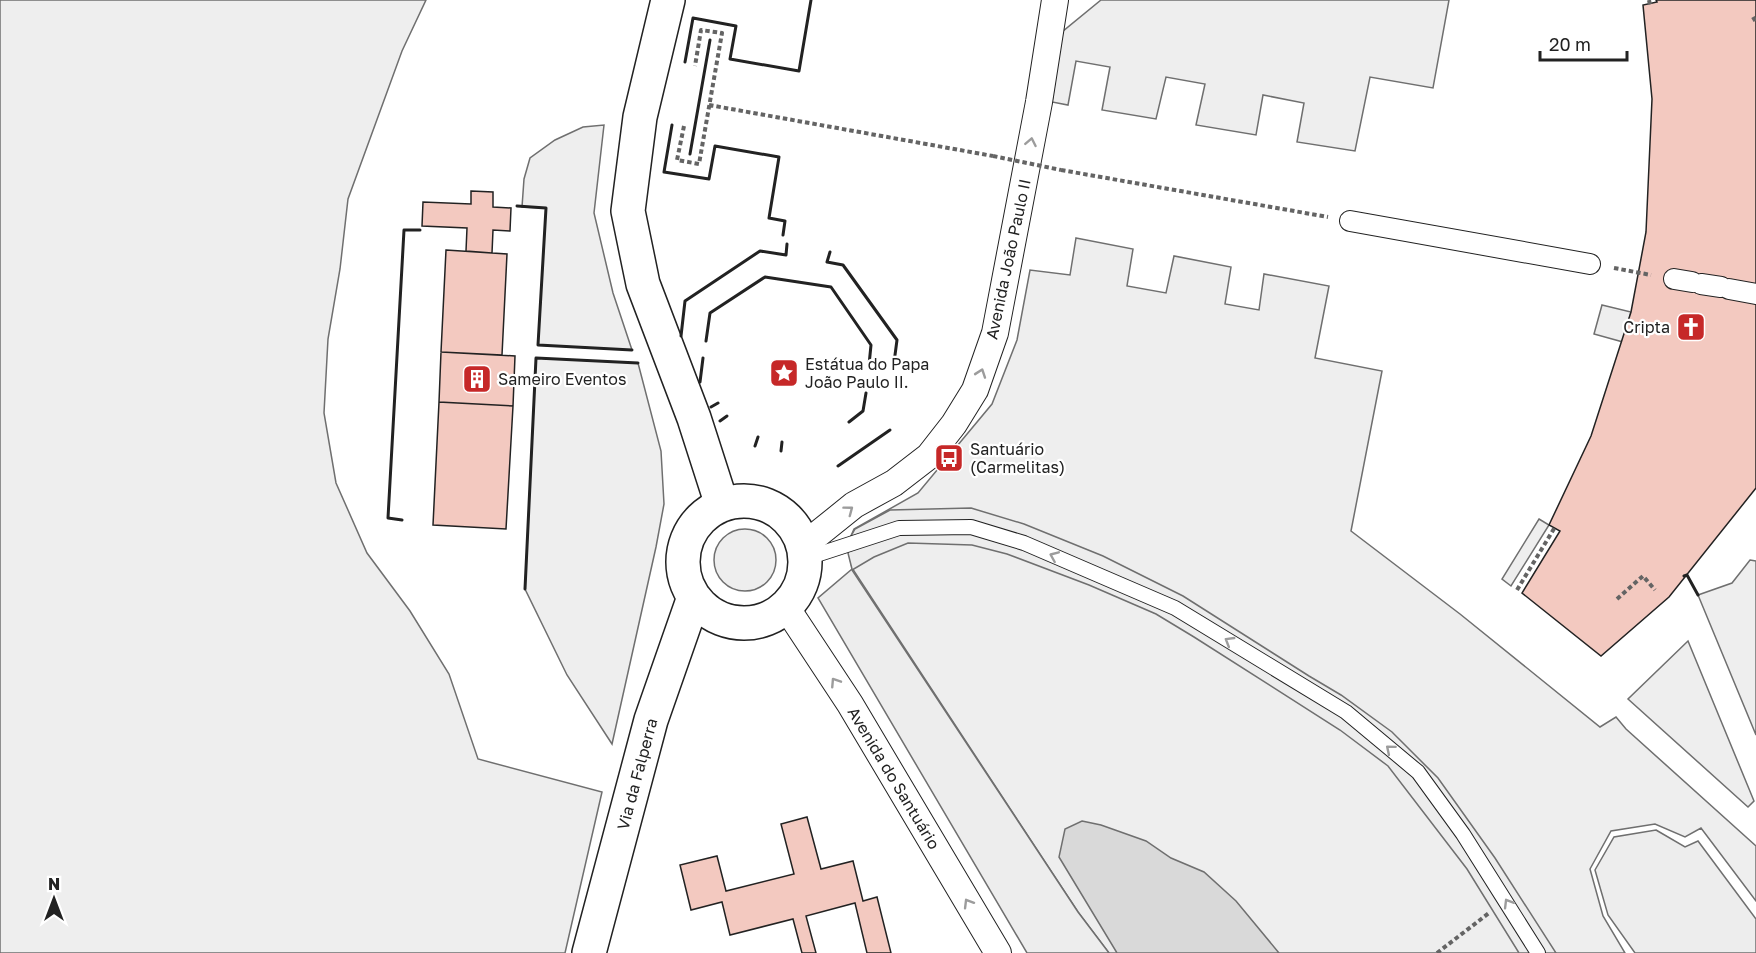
<svg xmlns="http://www.w3.org/2000/svg" width="1756" height="953" viewBox="0 0 1756 953" font-family="'Golos Text',sans-serif">
<style>
.green{fill:#eee;stroke:#6f6f6f;stroke-width:1.5}
.parking{fill:#ededed;stroke:#6f6f6f;stroke-width:1.5}
.water{fill:#d9d9d9;stroke:#6f6f6f;stroke-width:1.5}
.building{fill:#f3c9c0;stroke:#222;stroke-width:1.5}
.lines{fill:none;stroke-linecap:round;stroke-linejoin:round}
.service-casing{stroke:#222;stroke-width:16}
.pedestrian-casing{stroke:#222;stroke-width:22}
.minor-casing{stroke:#222;stroke-width:28}
.secondary-casing{stroke:#222;stroke-width:36}
.path{stroke:#646464;stroke-width:4;stroke-dasharray:4.5 3;stroke-linecap:butt}
.service{stroke:#fff;stroke-width:14}
.pedestrian{stroke:#fff;stroke-width:20}
.minor{stroke:#fff;stroke-width:26}
.secondary{stroke:#fff;stroke-width:33}
.path-bridge{stroke:#646464;stroke-width:4;stroke-dasharray:4.5 3;stroke-linecap:butt}
.wall{stroke:#222;stroke-width:3}
.oneway{stroke:#9c9c9c}
.labels{text-anchor:middle;dominant-baseline:central;stroke-width:4.5;stroke-linejoin:round;paint-order:stroke}
.street-label{font-size:16px;fill:#222;stroke:#fff}
.poi-label{font-size:16px;fill:#222;stroke:#fff;text-anchor:start}
</style>
<rect width="100%" height="100%" fill="#fff"/>
<!-- green -->
<path class="green" d="M0,0H426L402,51L348,199L340,269L328,339L324,413L336,483L367,553L410,611L449,674L478,759L602,792L565,953H0Z
M1101,0H1449L1433,88L1370,77L1355,151L1297,142L1304,103L1263,95L1256,135L1196,125L1205,84L1166,77L1156,119L1102,110L1110,67L1076,61L1068,105L1052,102L1062,32Z
M604,125L594,213L613,293L632,350L538,345L546,208L522,207L524,179L530,158L555,140L583,127Z
M1076,238L1133,249L1127,286L1166,293L1174,256L1231,267L1225,304L1259,310L1264,274L1329,286L1315,358L1382,371L1351,531L1460,614L1600,727L1616,717L1626,729L1756,846V901L1701,828L1685,837L1655,824L1611,831L1590,869L1603,916L1625,953H1109L1078,912L852,568L847,545L854,529L918,493L992,404L1017,340L1030,270L1070,275Z
M1602,305L1631,312L1623,342L1594,334Z
M536,358L638,363L661,451L664,504L656,547L612,744L567,675L525,589Z
M1539,519L1549,525L1511,586L1502,579Z
M714 560a31 31 0 1 1 62 0a31 31 0 1 1-62 0Z
M1750,560L1756,561V735L1698,595L1732,583Z
M1688,641L1754,801L1748,807L1628,699Z"/>
<!-- parking -->
<path class="parking" d="M971,508L1024,524L1103,556L1183,596L1309,676L1341,695L1392,732L1438,778L1495,858L1556,953H1519L1467,869L1388,766L1340,730L1194,637L1156,614L1089,585L1007,554L972,545L908,543L874,557L852,570L1078,912L1109,953H1027L818,598L852,569L846,545L855,529L890,510Z
M1656,830L1685,847L1698,841L1756,919V953H1635L1608,915L1595,870L1614,837Z"/>
<!-- water -->
<path class="water" d="M1082,821L1101,825L1146,841L1171,858L1204,872L1236,901L1279,953H1117L1059,857L1065,829Z"/>
<!-- building -->
<path class="building" d="M1656,0H1756V488L1669,597L1601,656L1522,593L1560,531L1549,525L1591,436L1631,312L1646,232L1652,99L1643,5L1657,2Z
M471,191L493,192V207L511,208L510,231L493,230L492,253L466,251L467,228L422,226L423,202L471,204Z
M446,250L507,254L502,355L441,352Z
M441,352L515,356L513,406L439,402Z
M439,402L513,406L506,529L433,525Z
M807,817L821,869L853,861L863,901L877,897L891,953H867L855,903L806,916L816,953H802L793,919L730,935L722,902L691,910L680,865L717,856L726,891L794,874L781,824Z"/>
<g class="lines">
<!-- service casing -->
<g class="service-casing">
<path id="service" d="M804,559L899,528L971,527L1024,543L1175,608L1346,712L1418,772L1463,834L1538,953"/>
</g>
<!-- pedestrian casing -->
<g class="pedestrian-casing">
<path id="pedestrian" d="M1350,221L1590,264
M1674,279L1692,282
M1701,284L1721,287
M1729,289L1756,294"/>
</g>
<!-- minor casing -->
<g class="minor-casing">
<path id="minor" d="M803,546L854,505L894,483L929,456L954,424L975,390L995,333L1039,102L1055,0
M786,607L850,704L998,953"/>
</g>
<!-- secondary casing -->
<g class="secondary-casing">
<path id="secondary" d="M668,0L640,117L628,211L643,284L694,418L722,505
M683 562a61 61 0 1 1 122 0a61 61 0 1 1-122 0Z
M589,953L651,720L694,597"/>
</g>
<!-- path -->
<path class="path" d="M1649,0L1650,5
M1753,17L1756,22
M709,105L993,156
M684,126L677,160L699,164L722,33L701,30L695,66
M1061,170L1328,217
M1614,268L1651,275
M1517,590L1555,527
M1617,599L1643,576L1655,590
M1437,953L1489,913"/>
<!-- service -->
<use href="#service" class="service"/>
<!-- pedestrian -->
<use href="#pedestrian" class="pedestrian"/>
<!-- minor -->
<use href="#minor" class="minor"/>
<!-- secondary -->
<use href="#secondary" class="secondary"/>
<!-- path-bridge -->
<path class="path-bridge" d="M993,156L1061,170"/>
<!-- wall -->
<path class="wall" d="M685,62L693,18L736,26L730,59L799,71L811,0
M672,125L664,172L709,179L715,146L779,157L769,218L785,221L783,235
M690,154L710,40
M517,206L546,208L538,345L632,350
M830,252L827,262L843,265L897,340L893,370
M681,336L685,301L760,251L786,255L787,244
M706,341L710,313L765,277L831,287L871,345L869,365
M700,382L703,358
M711,407L718,403
M720,421L727,416
M849,422L863,411L866,393
M755,446L758,437
M781,451L782,442
M838,466L890,430
M402,520L388,518L404,230H420
M1684,576L1687,575L1698,595
M525,589L536,358L638,363"/>
</g>
<!-- one-way arrows -->
<defs><path id="oneway-chevron" d="M-2-3.5L2.5 0L-2 3.5" fill="none" stroke-width="1.6" stroke-linecap="round" stroke-linejoin="round" transform="scale(1.5)"/></defs>
<g class="oneway">
<use href="#oneway-chevron" transform="translate(1031 142) rotate(-79)"/>
<use href="#oneway-chevron" transform="translate(981 373) rotate(-71)"/>
<use href="#oneway-chevron" transform="translate(849 510) rotate(-37)"/>
<use href="#oneway-chevron" transform="translate(1054 556) rotate(-157)"/>
<use href="#oneway-chevron" transform="translate(1229 641) rotate(-149)"/>
<use href="#oneway-chevron" transform="translate(835 682) rotate(-123)"/>
<use href="#oneway-chevron" transform="translate(1390 749) rotate(-140)"/>
<use href="#oneway-chevron" transform="translate(968 903) rotate(-121)"/>
<use href="#oneway-chevron" transform="translate(1508 903) rotate(-121)"/>
</g>
<!-- icons -->
<defs>
<g id="church-square" transform="scale(1.5)"><rect x="-9" y="-9" width="18" height="18" rx="4" fill="#c62828" stroke="#fff"/><path d="M-1.2-6h2.4v3.5h3.3v2.4h-3.3V6h-2.4V-.1h-3.3v-2.4h3.3Z" fill="#fff"/></g>
<g id="sight-square" transform="scale(1.5)"><rect x="-9" y="-9" width="18" height="18" rx="4" fill="#c62828" stroke="#fff"/><path d="M0-6L1.8-2.2L6-1.7L2.9 1.2L3.7 5.4L0 3.3L-3.7 5.4L-2.9 1.2L-6-1.7L-1.8-2.2Z" fill="#fff"/></g>
<g id="building-square" transform="scale(1.5)"><rect x="-9" y="-9" width="18" height="18" rx="4" fill="#c62828" stroke="#fff"/><path d="M-4-6H4V6H1V3H-1V6H-4ZM-2.5-4.3h1.7v1.8h-1.7ZM.8-4.3h1.7v1.8H.8ZM-2.5-1h1.7V.8h-1.7ZM.8-1h1.7V.8H.8Z" fill="#fff"/></g>
<g id="bus-square" transform="scale(1.5)"><rect x="-9" y="-9" width="18" height="18" rx="4" fill="#c62828" stroke="#fff"/><path d="M-5-6H5V4H4V6H2V4H-2V6H-4V4H-5ZM-3.5-4V0h7V-4ZM-3.5 1.2v1.5H-2V1.2ZM2 1.2v1.5H3.5V1.2Z" fill="#fff"/></g>
</defs>
<g fill-rule="evenodd">
<use href="#church-square" x="1691" y="327"/>
<use href="#sight-square" x="784" y="373"/>
<use href="#building-square" x="477" y="379"/>
<use href="#bus-square" x="949" y="458"/>
</g>
<g class="labels">
<!-- street labels -->
<g class="street-label">
<text transform="translate(1008 259) rotate(-78)">Avenida João Paulo II</text>
<text transform="translate(637 774) rotate(-75)">Via da Falperra</text>
<text transform="translate(894 778) rotate(59)">Avenida do Santuário</text>
</g>
<!-- poi labels -->
<g class="poi-label">
<text x="1670" y="327" text-anchor="end">Cripta</text>
<text x="805" y="364">Estátua do Papa<tspan x="805" dy="18">João Paulo II.</tspan></text>
<text x="498" y="379">Sameiro Eventos</text>
<text x="970" y="449">Santuário<tspan x="970" dy="18">(Carmelitas)</tspan></text>
</g>
</g>
<!-- north arrow -->
<g transform="translate(54 899)" stroke="#ffffff" stroke-width="4.5" paint-order="stroke">
<path d="M0-4.5L10 22L0 15L-10 22Z" fill="#222222"/>
<text y="-9" font-size="16" font-weight="bold" text-anchor="middle" fill="#222222">N</text>
</g>
<!-- scale -->
<path d="M1540 51v9h87v-9" fill="none" stroke="#222222" stroke-width="3"/>
<text x="1549" y="51" font-size="18" fill="#222222" stroke="#ffffff" stroke-width="4.5" paint-order="stroke">20 m</text>
</svg>
